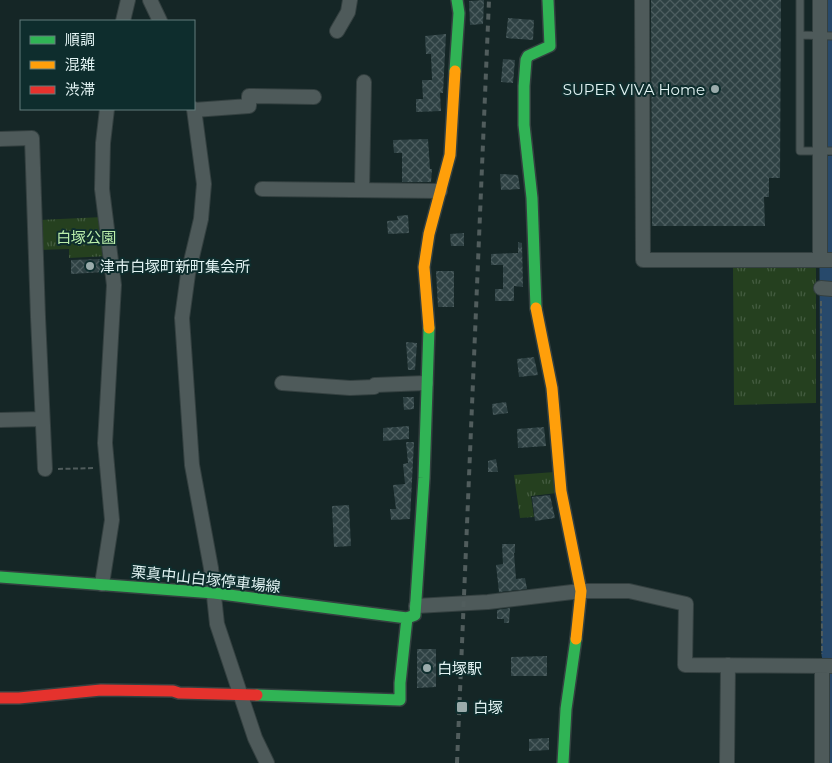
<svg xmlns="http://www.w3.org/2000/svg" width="832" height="763" viewBox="0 0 832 763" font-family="Montserrat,'Noto Sans JP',sans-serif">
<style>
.park{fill:url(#park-tufts)}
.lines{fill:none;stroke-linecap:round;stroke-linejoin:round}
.river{stroke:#27496b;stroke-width:21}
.building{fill:url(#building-cross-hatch)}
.lane-casing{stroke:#344040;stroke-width:9}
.street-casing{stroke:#344040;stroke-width:16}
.fast-casing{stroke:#344040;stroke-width:14}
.slow-casing{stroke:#344040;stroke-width:14}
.jam-casing{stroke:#344040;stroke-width:14}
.path{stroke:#505c5c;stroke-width:2;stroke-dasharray:5 2.5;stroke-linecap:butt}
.lane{stroke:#4e5a5a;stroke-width:7}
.street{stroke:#4e5a5a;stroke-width:14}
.fast{stroke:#30b455;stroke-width:11}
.slow{stroke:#ff9f0a;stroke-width:11}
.jam{stroke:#e5322d;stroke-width:11}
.rail{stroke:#515d5d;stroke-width:4;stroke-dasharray:6 6;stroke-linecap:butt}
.poi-dot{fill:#9aabab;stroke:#0e2d2d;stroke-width:2}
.labels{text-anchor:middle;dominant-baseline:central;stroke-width:4;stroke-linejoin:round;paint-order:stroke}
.poi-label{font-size:15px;fill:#e2f3f3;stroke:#0e2d2d;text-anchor:start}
.park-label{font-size:15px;fill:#baeeaa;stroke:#0e2d2d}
.street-label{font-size:15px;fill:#e2f3f3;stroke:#0e2d2d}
</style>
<defs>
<pattern id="park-tufts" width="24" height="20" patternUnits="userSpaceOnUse" patternTransform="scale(1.25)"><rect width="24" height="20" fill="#25401f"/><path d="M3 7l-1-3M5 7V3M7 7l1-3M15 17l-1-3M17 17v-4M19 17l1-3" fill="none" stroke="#445c40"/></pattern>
<pattern id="building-cross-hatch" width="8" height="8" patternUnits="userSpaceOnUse" patternTransform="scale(1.25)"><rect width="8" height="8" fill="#2e4143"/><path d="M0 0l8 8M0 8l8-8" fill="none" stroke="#4c5d5f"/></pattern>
</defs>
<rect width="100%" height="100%" fill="#152626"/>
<!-- park -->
<path class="park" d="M103,217L109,256L69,258V249L39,250V220Z
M816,265V403L734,405L733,266Z
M555,472L557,493L531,496L534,517L520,518L514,475Z"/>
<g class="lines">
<!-- river -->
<path class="river" d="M831,0V26
M830,48L831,142
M830,254L831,166
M830,266L832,655
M831,671L832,763"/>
</g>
<!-- building -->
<path class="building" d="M484,0L483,24L470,25L469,1Z
M651,0H781L780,178H769V197H764L765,226H652Z
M508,18L534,20L533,40L506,38Z
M446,34L443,93H440L441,111L416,112V99H423L422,80H432L431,54H426L425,36Z
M503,59L515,60L513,83L501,82Z
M428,139L430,169H432L431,182H402V153H394L393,140Z
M500,174L518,175L520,189L501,190Z
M408,215L409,233L388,234L387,221L398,220L397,216Z
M464,233V246H451L450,234Z
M518,242L522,243L523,287L514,286V301H495V289H503V265H491V254L518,253Z
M102,259L104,272L71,274V260Z
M436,271H454V307H438Z
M406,342L417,343L415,370H408Z
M534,357L538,375L519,377L517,359Z
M403,397H414V409L404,410Z
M506,402L508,413L493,415L492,404Z
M409,426V439L383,441V428Z
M544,427L546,446L518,448L517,429Z
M406,442H414L410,519L391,520L390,509H396L393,485L405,484L403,464L408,463Z
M496,459L498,472H488V461Z
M550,495L555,518L535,521L532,497Z
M349,505L351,546L334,547L332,506Z
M502,544H515V553H514L516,579L525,578L527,589L499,592L496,565L503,564Z
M510,608L509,623H504V619H497V610Z
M417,649H436V687L417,688Z
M547,656V676H511V657Z
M549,738V750L529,751V739Z"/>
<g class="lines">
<!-- lane casing -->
<g class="lane-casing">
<path id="lane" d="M800,0V151H832
M800,35L832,36"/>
</g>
<!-- street casing -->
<g class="street-casing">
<path id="street" d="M150,0L160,21
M642,0L643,260H832
M820,0V260
M123,21L128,0
M337,31L348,12L350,0
M194,109L204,184L201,219L188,274L182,318L192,465L211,568L217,624L255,738L267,763
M194,110L249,106V96L314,97
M0,139L32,138L38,317L45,469
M262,189L440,191
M362,190L364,82
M821,288L832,289
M282,383L350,388L374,387L375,385L426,383
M0,420L42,419
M102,584L112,520L105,443L114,285L102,189L103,143L107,109
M416,606L488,602L581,591H629L686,604L685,665L832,666
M822,666V763
M727,763L728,665"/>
</g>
<!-- fast casing -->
<g class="fast-casing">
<path id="fast" d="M455,71L459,13L457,0
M536,308L532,198L524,125V86L526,60L528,56L550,46L548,0
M0,577L214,593L407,618
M257,695L400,700V683L407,618L415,615L424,478L429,328
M563,763L566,709L576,639"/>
</g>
<!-- slow casing -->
<g class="slow-casing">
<path id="slow" d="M536,308L552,388L561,491L581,591L576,639
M429,328L424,267L429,234L450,155L455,71"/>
</g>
<!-- jam casing -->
<g class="jam-casing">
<path id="jam" d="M0,698H19L101,690L173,691L179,693L257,695"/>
</g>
<!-- path -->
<path class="path" d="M821,301L822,654
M58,469L95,468"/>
<!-- lane -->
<use href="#lane" class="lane"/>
<!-- street -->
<use href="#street" class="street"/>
<!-- fast -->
<use href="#fast" class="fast"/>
<!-- slow -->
<use href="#slow" class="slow"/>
<!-- jam -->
<use href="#jam" class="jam"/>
<!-- rail -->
<path class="rail" d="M457,763L489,0"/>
</g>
<!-- markers -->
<g class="poi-dot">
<circle cx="715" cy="89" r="5"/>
<circle cx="90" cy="266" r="5"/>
<circle cx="427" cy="668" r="5"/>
<rect x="456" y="701" width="12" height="12" rx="2.5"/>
</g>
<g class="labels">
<!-- poi labels -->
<g class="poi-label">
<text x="705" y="89" text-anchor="end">SUPER VIVA Home</text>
<text x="100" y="266">津市白塚町新町集会所</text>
<text x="437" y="668">白塚駅</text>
<text x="473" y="707">白塚</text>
</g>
<!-- park labels -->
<g class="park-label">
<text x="86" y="237">白塚公園</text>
</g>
<!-- street labels -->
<g class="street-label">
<text transform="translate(206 579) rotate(6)">栗真中山白塚停車場線</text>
</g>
</g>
<!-- legend -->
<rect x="20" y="20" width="175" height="90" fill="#0e2d2d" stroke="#637c7c"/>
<rect x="30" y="36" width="25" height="8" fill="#30b455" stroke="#637c7c"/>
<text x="65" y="45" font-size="15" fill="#e2f3f3">順調</text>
<rect x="30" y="61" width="25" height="8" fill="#ff9f0a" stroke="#637c7c"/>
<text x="65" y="70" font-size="15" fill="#e2f3f3">混雑</text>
<rect x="30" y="86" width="25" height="8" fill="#e5322d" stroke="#637c7c"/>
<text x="65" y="95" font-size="15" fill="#e2f3f3">渋滞</text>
</svg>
